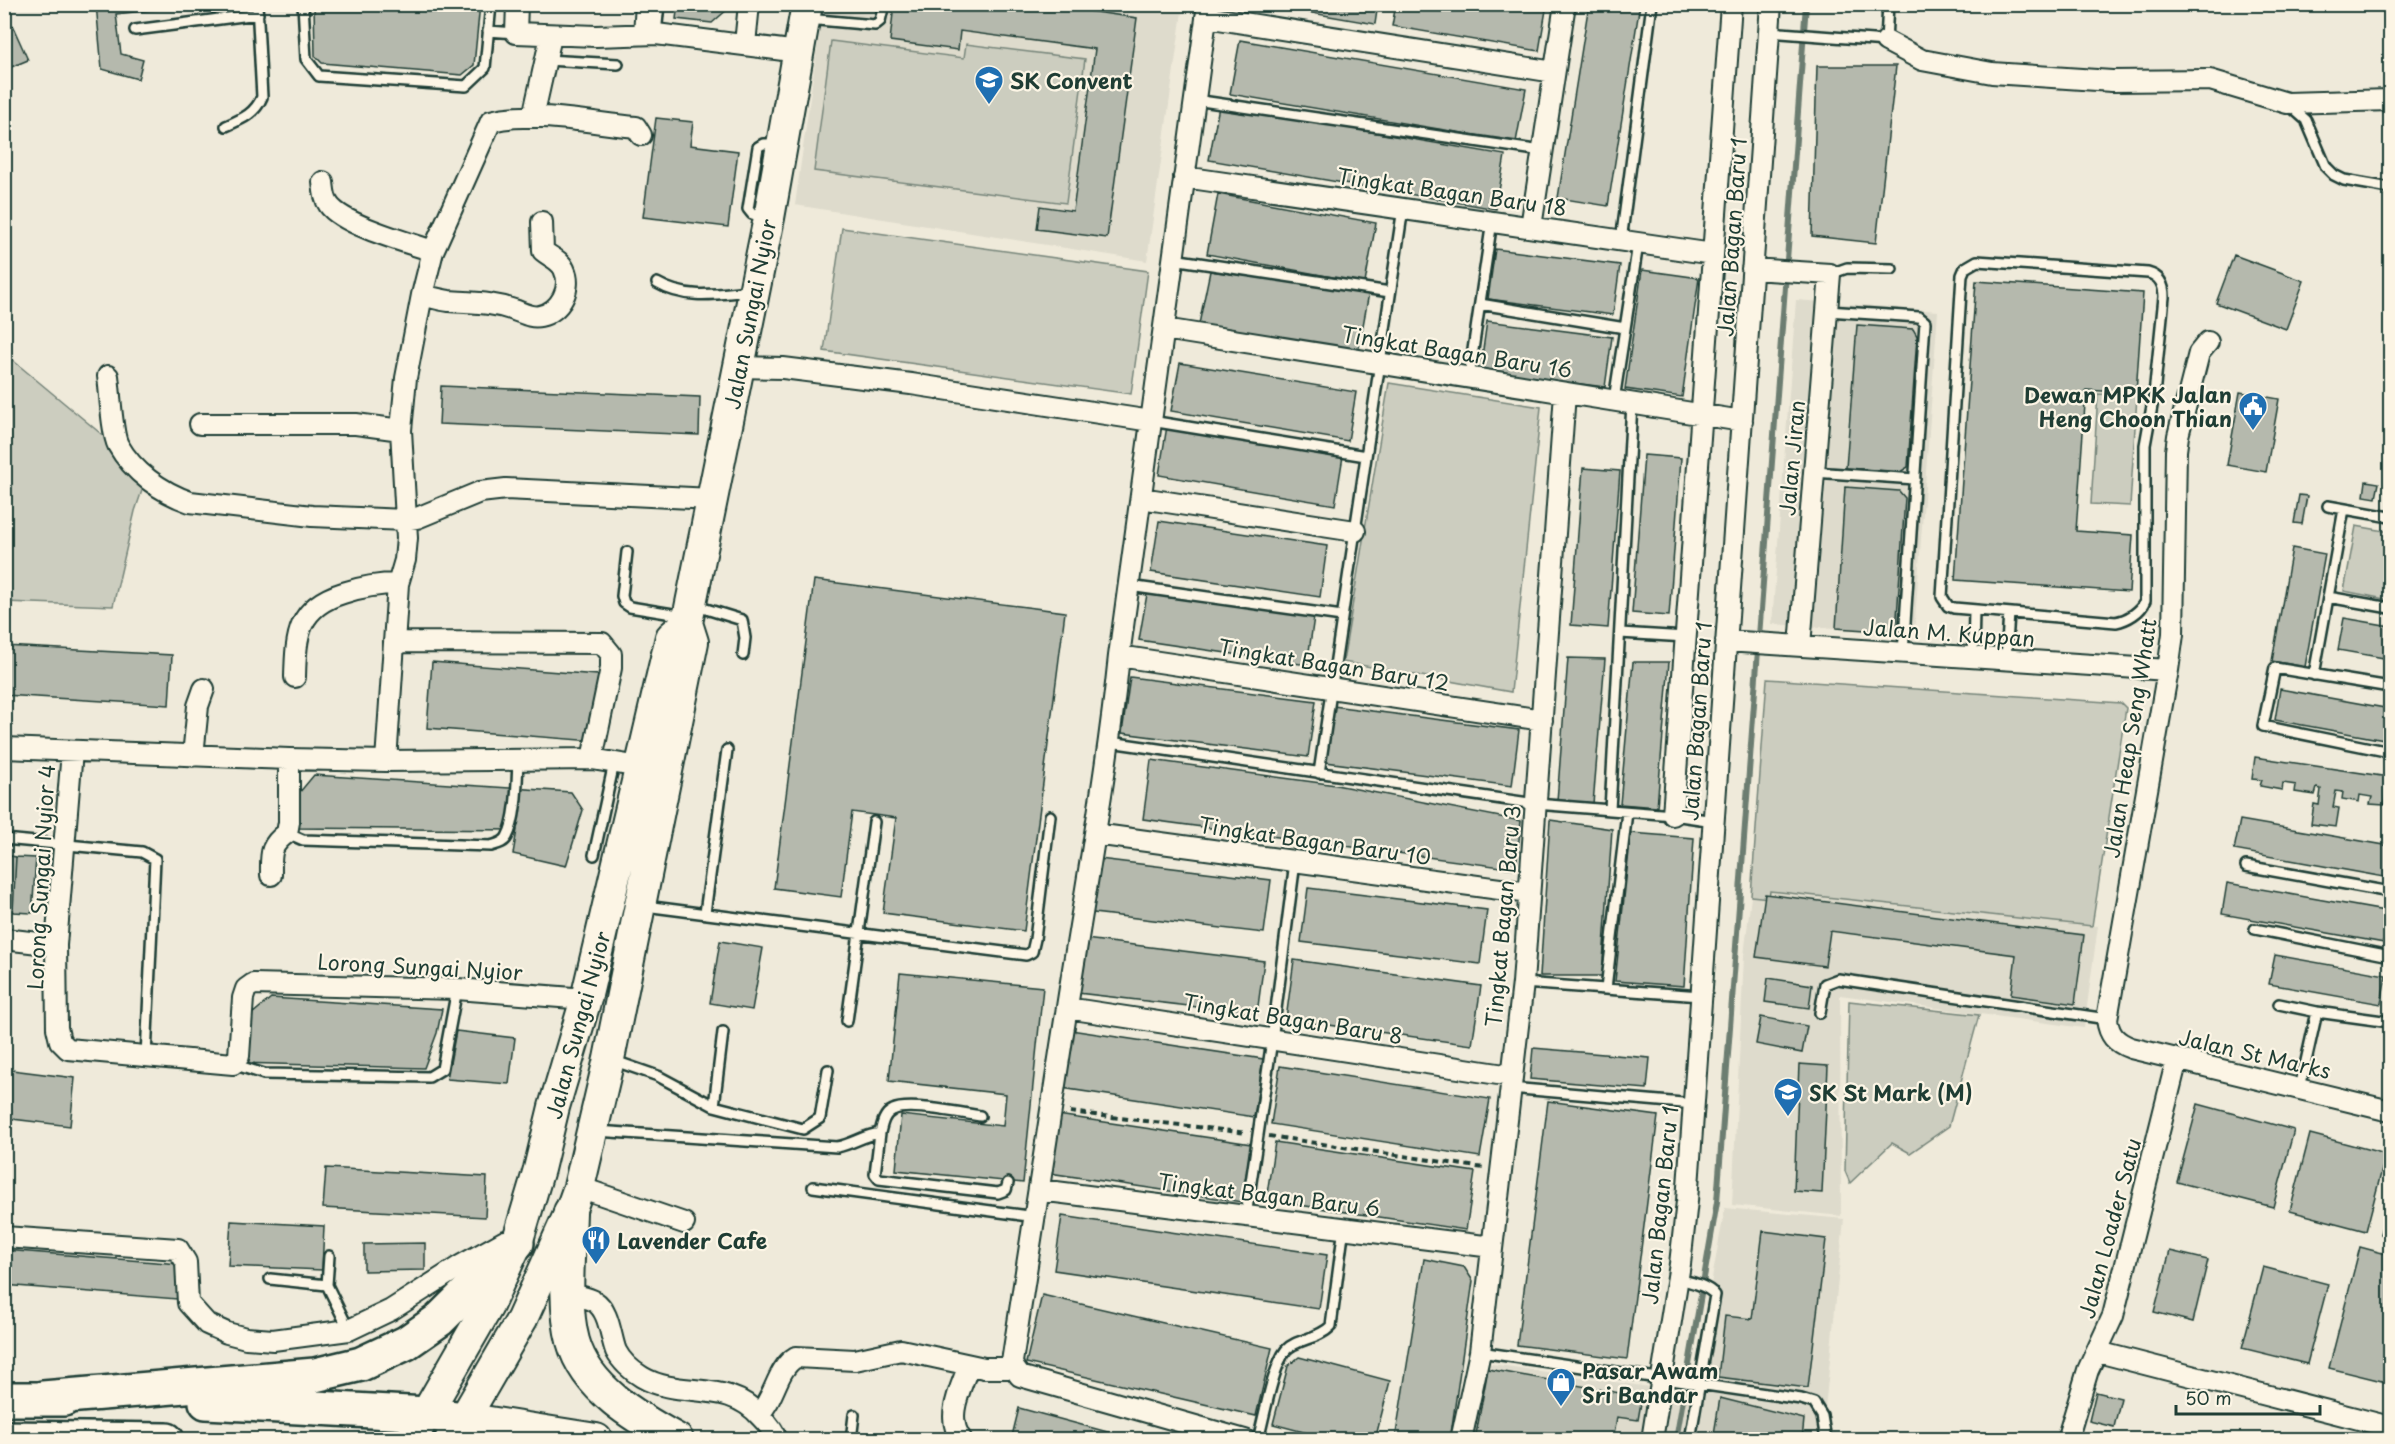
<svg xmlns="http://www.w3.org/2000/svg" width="2395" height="1444" viewBox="0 0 2395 1444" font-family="'Playpen Sans',sans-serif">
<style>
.built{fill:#dedbcc}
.green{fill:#cccdbf;stroke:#76857a;stroke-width:1.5}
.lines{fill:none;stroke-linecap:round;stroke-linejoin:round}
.stream{stroke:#6c7d71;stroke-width:6}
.building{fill:#b5b9ad;stroke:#1f3d34;stroke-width:1.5}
.service-casing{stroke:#1f3d34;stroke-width:14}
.minor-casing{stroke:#1f3d34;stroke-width:24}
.primary-casing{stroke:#1f3d34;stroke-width:34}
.trunk-casing{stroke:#1f3d34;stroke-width:36}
.motorway-casing{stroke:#1f3d34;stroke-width:38}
.path{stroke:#1f3d34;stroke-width:4;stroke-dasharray:6 4.5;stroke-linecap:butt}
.service{stroke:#fcf5e5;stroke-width:9}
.minor{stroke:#fcf5e5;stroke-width:20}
.primary{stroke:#fcf5e5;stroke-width:30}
.trunk{stroke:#fcf5e5;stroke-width:32}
.motorway{stroke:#fcf5e5;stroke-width:33}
.labels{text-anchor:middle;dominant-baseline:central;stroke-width:4.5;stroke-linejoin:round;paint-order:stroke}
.poi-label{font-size:21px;font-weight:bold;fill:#1f3d34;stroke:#fcf5e5;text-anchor:start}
.street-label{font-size:21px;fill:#1f3d34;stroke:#fcf5e5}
</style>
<rect width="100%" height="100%" fill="#efeada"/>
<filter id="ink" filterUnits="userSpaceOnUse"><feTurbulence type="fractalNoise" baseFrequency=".0167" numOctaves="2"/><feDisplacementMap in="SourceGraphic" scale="12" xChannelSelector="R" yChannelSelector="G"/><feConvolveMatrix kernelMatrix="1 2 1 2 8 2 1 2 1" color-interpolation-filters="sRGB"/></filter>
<g filter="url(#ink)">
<!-- built -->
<path class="built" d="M823,5H1183L1147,261L795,205Z
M1796,300L1938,311L1914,633L1772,624Z
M1770,891L2098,926L2084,1028L1840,995L1841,1216L1732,1205L1744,956L1751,896L1769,898Z
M1725,1208L1844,1219L1822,1439L1470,1440L1485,1363L1691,1393Z"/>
<!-- green -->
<path class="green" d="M831,41L964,58L966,44L1085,59L1066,203L814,171Z
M842,228L1148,271L1131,394L824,351Z
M4,353L148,473L135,511L113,606L5,602Z
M1389,383L1541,407L1511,692L1343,662Z
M2098,394L2137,396L2130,506L2091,504Z
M2356,526L2390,532V600L2344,591Z
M1767,679L2121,703L2126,708L2092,926L1770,891L1769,898L1751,896Z
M1849,1001L1979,1015L1949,1126L1910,1153L1892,1143L1850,1183L1845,1171Z"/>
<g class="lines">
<!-- stream -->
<path class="stream" d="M1676,1440L1717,1202L1806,4"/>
</g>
<!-- building -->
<path class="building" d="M96,4H208L116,14L121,54L143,60L138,79L102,69Z
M314,4H480L474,65L462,75L322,63L315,56Z
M678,4H729V8L712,23L676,19Z
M894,4H1039L1137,18L1107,238L1037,229L1040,206L1073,211L1095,49L960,31L958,50L890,41Z
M1260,4H1378L1375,24Z
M1396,4H1547L1539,51L1392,26Z
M1589,4H1640L1608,206L1558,198Z
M4,7L28,60L4,70Z
M1240,40L1526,89L1516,142L1230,94Z
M1817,66H1896L1876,243L1812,236Z
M1219,106L1505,155L1496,209L1209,160Z
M656,118L693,122L690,145L738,151L728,227L643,217Z
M1218,194L1376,223L1365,283L1207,254Z
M1495,249L1620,265L1613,315L1488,299Z
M2234,255L2304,281L2286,329L2216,303Z
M1642,270L1699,278L1682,397L1625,389Z
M1210,271L1369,293L1358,353L1199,324Z
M1976,281L2143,293L2136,393L2086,390L2076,531L2133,535L2129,592L1955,580Z
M1487,321L1612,337L1605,387L1480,371Z
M1857,325L1913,329L1917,336L1908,467L1900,472L1846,468Z
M1180,363L1356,392L1348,441L1171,411Z
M441,386L700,397L699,435L439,424Z
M2240,392L2279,399L2266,472L2227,465Z
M1167,426L1343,456L1335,505L1159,475Z
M1644,455L1681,458L1669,616L1632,613Z
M1583,468L1620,471L1608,628L1571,625Z
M2366,481L2379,483L2376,498L2364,496Z
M1845,487L1899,491L1905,498L1896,632L1836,628Z
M2299,495L2307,496L2302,524L2294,523Z
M1159,521L1327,546L1320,597L1151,572Z
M2292,548L2325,554L2305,667L2272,661Z
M814,580L1065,612L1024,931L883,913L896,818L852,812L841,897L774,888Z
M1147,594L1314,617L1307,665L1139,640Z
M2344,618L2390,626V659L2338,650Z
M4,646L172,655L169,705L4,695Z
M1568,658L1605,659L1593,804L1557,801Z
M432,662L598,675L593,741L427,728Z
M1633,662H1669L1657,807L1620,804Z
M1130,677L1316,701L1308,757L1122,733Z
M2280,689L2390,709V741L2275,720Z
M1333,706L1519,730L1512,786L1326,762Z
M2255,757L2388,777L2384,805L2370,804L2372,797L2360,795L2359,802L2342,799L2343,792L2336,791L2333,807L2339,808L2336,827L2311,824L2314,804L2319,805L2321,789L2317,788L2315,795L2295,792L2296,785L2283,783L2282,790L2260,786L2262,780L2252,779Z
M1151,760L1336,785L1521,821L1516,869L1143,819Z
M314,775L571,792L583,810L566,866L513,854L517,830L294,828V799Z
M1550,820L1612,829L1602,976H1540Z
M2240,820L2390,846V878L2234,850Z
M1631,833L1694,838L1684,986L1615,981Z
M4,855L16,857L13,912L4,911Z
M16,857L36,858L32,913L13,912Z
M1091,858L1271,880L1264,933L1085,912Z
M2227,883L2390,912V944L2222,914Z
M1308,888L1487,910L1480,964L1301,942Z
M1765,894L2084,935L2075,1004L2011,995L2016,955L1830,931L1825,966L1756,957Z
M1085,939L1264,961L1257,1014L1078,993Z
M720,941L763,948L752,1010L710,1003Z
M2275,955L2386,975L2381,1004L2269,984Z
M1294,960L1481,986L1472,1045L1286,1019Z
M900,973L1043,987L1023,1183L896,1170L901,1115L1003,1126L1006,1094L889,1081Z
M1768,978L1812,985L1809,1008L1765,1002Z
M271,998L442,1009L437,1033L424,1068L242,1063L245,1020Z
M1761,1017L1807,1026L1802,1053L1756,1044Z
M1064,1029L1263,1059L1254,1117L1055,1087Z
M456,1031L515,1038L509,1084L447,1079Z
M1533,1048L1650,1058L1647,1089L1530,1079Z
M1799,1064L1828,1066L1822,1193L1794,1191Z
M1280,1066L1490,1099L1480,1157L1271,1124Z
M4,1069L75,1078L70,1126L4,1118Z
M1548,1101L1658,1116L1627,1359L1517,1345Z
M2198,1104L2294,1130L2273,1207L2177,1182Z
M1051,1114L1251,1144L1242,1202L1043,1172Z
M2310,1134L2386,1154L2366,1231L2290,1211Z
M1275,1142L1475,1172L1466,1230L1266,1200Z
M326,1168L487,1177L485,1217L323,1208Z
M2390,1196V1237L2380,1234Z
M1062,1216L1327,1255L1319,1309L1054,1270Z
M231,1221L324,1226L322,1270L228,1266Z
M1763,1231L1826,1239L1808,1388L1718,1377L1725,1316L1752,1319Z
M425,1243V1270L364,1271V1244Z
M2360,1247L2390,1255V1383L2329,1368Z
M4,1250L180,1264L177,1299L4,1285Z
M2170,1251L2208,1260L2193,1322L2154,1312Z
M1424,1259L1464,1267L1473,1281L1450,1440H1395Z
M2263,1267L2328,1284L2307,1364L2242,1348Z
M1042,1295L1272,1348L1256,1416L1026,1363Z
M1299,1357L1390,1381L1375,1440H1334L1273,1424L1288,1366Z
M1488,1369L1642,1397L1638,1420L1617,1417L1613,1440H1475Z
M2096,1392L2121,1398L2114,1427L2089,1421Z
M1720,1398L1804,1419L1802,1440H1713Z
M1019,1408L1137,1440H1011Z"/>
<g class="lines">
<!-- service casing -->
<g class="service-casing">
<path id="service" d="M303,4L306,59L319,76L466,86L485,68L491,4
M807,19L875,25L880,21L884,4
M135,30L258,14
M488,31L516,33
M1769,32L1886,41L1888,4
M656,34L659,4
M546,60L618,64
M1195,100L1542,151
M2289,105L2306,120L2326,167L2334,175L2344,180L2390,188
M226,126C242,119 255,114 262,97L257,4
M766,218L752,214L748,209L758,147L763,144H779
M1621,241L1652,4
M1173,259L1390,292
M1977,261L2148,273C2160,276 2164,285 2164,297L2154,395L2145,445V601C2141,612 2127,620 2116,622L1954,608L1948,606L1942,597L1962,275L1965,268Z
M1830,274L1847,268L1892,269
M657,283C686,300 716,294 749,291
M1480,304L1625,328
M1827,311L1919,317L1925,322L1903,653
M1469,377L1492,221
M1614,400L1638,244
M1151,421L1366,456
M1814,472L1915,479
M2328,506L2390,517
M627,552L622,596L624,603L630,607L685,616
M1129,586L1342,616
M2328,597L2390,608
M693,605L742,620L745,638L743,655
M1620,633L1686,637
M1973,657L1974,610
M2006,659L2009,613
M2314,675L2344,509
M2390,687L2275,668L2263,726L2390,752
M1110,742L1536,804L1673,815L1714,821
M1319,773L1403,208
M1610,810L1632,403
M287,833L303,840L491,846C497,844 504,843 507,837C517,819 517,780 518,760
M4,839L142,852L155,859L146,1057
M594,855L614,763
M2246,866L2390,892
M645,906L1026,955L1032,952L1035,939L1050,816
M705,913L727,750
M2255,929L2390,956
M1523,983L1701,996
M1606,989L1627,812
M2279,1004L2317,1012L2390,1022
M1820,1013L1825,984L1838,979L2107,1019
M847,1021L874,822
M612,1060L658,1076L714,1106L803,1129L820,1118L828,1070
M233,1064L264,1074L429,1077L442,1069L457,989
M1510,1088L1694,1104
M2300,1088L2317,1012
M714,1106L723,1032
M596,1131L837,1147C853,1144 864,1135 880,1133C882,1124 884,1114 893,1110C907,1102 962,1113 980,1116
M880,1133L875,1174L879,1179L998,1193L1006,1190L1008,1183
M813,1187L1036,1217
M1246,1216L1272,1040L1295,862
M329,1256L327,1285L349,1330
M270,1279L327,1285
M1678,1279C1690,1282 1707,1285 1715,1295L1690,1440
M1480,1352L1801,1399L1814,1403L1822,1416L1826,1440
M851,1440L854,1415
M1258,1440C1264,1418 1273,1366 1286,1350C1296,1339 1319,1339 1331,1326L1344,1227"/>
</g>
<!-- minor casing -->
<g class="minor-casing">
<path id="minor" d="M517,4L516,33L596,36L656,34L799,52
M1208,4L1119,656C1107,774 1085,890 1067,1007C1048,1125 1031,1244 1012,1362L1014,1368L1020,1376L1245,1440
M1206,17L1554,72
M644,34L646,4
M1886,41L1922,60L1992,73L2112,81L2210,80L2287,103L2390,100
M745,44L749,4
M533,117L551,36
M1184,177L1713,254
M323,182C324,190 324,198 329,205C343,225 409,243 433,251
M1531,227L1565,4
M1752,269L1830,274L1800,646
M422,295C431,297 440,300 449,301C472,303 492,302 514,310C523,313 531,318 540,316C560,312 573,288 564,269C560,260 550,257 543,251L542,222
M1164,329L1742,421
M2208,342L2199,353L2178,436L2176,451L2173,634L2168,670L2107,1019C2109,1035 2115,1042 2131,1048L2390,1111
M738,367L783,368L911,384L1151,421
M108,376C110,391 112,434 118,445C133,472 161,492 190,502L312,516L405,520L417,518L480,492L506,489L712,499
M200,424H356L401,430
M1141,498L1355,531
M1726,641L2168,670
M394,642L602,643L611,654V668L592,759
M1119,656L1542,720
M295,677C296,634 298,607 343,593C361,587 379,584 398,584
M4,748L289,759L386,761L592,759L652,769
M72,751L56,945L57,1028L60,1041L68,1049L233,1064L239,1056L243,998L246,989L253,984L457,989L586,999
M193,756L198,706L204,689
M386,761L398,584L405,560L407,538L401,430L406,378L422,295L433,251L491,121C534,110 591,123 636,127L641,135
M1673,815L1731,4
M1095,834L1529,893
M271,875C271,854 269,846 287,833L289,822V759
M4,939L56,945
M1067,1008L1511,1076
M579,1187L684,1223
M1040,1190L1492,1247
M4,1237L178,1249L186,1262L188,1303L207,1324L227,1333L246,1338L273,1340L349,1330L391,1310L460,1266L505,1241
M568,1293C576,1296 587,1297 594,1301C610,1311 610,1336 616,1351C621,1361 632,1371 642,1377C681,1400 727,1378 761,1417C768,1424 774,1431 777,1440
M2098,1352L2390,1427
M759,1414C775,1398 777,1368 796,1357L855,1360L901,1350L984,1368H1014
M962,1440C944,1418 961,1388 969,1365
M1461,1440L1480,1352L1523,983L1565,393
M1652,1440L1680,1264L1687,1201L1771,4
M2067,1440L2088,1370L2113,1316L2177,1059"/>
</g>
<!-- primary casing -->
<g class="primary-casing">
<path id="primary" d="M411,1440L488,1306L517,1243L539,1169L554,1107L586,999L671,637L687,623
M450,1440L464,1419L522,1319L570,1212L579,1187L609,1059L693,642L687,623L769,218L807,4"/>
</g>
<!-- trunk casing -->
<g class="trunk-casing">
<path id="trunk" d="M570,1212C569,1251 563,1304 573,1341C586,1389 637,1418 677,1440
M464,1419L596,1440"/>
</g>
<!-- motorway casing -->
<g class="motorway-casing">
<path id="motorway" d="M43,1398L315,1375L361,1364L406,1343L439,1320L517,1243
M4,1399H64
M206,1402L427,1414L464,1419
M4,1438L167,1440"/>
</g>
<!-- path -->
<path class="path" d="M1070,1112L1247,1133
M1269,1136L1484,1168"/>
<!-- service -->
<use href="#service" class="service"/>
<!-- minor -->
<use href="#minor" class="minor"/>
<!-- primary -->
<use href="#primary" class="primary"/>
<!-- trunk -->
<use href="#trunk" class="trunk"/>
<!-- motorway -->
<use href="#motorway" class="motorway"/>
</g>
</g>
<!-- icons -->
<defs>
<g id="school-pin" transform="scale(1.5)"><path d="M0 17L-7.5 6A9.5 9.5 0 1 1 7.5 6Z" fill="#1f6fb2" stroke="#fcf5e5"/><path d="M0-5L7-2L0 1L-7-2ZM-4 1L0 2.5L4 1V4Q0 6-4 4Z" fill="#fff"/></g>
<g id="civic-pin" transform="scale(1.5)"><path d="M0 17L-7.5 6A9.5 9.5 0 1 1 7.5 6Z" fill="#1f6fb2" stroke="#fcf5e5"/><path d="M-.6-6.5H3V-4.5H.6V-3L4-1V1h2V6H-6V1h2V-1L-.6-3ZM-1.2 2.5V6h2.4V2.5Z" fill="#fff"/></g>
<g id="restaurant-pin" transform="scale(1.5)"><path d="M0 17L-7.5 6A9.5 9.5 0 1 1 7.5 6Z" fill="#1f6fb2" stroke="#fcf5e5"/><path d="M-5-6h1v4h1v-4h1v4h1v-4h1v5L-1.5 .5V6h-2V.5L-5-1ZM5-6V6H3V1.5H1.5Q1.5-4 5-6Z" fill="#fff"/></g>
<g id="shop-pin" transform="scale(1.5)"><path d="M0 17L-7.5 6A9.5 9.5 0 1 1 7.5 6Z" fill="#1f6fb2" stroke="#fcf5e5"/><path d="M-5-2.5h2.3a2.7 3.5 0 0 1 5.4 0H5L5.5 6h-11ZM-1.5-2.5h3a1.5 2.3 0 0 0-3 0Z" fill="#fff"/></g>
</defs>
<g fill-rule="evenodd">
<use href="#school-pin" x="989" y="80"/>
<use href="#civic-pin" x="2253" y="406"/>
<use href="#school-pin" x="1788" y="1092"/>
<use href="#restaurant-pin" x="596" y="1240"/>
<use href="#shop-pin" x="1561" y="1382"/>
</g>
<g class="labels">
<!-- poi labels -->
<g class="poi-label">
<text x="1010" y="80">SK Convent</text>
<text x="2232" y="394" text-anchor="end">Dewan MPKK Jalan<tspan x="2232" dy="24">Heng Choon Thian</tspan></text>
<text x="1809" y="1092">SK St Mark (M)</text>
<text x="617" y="1240">Lavender Cafe</text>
<text x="1582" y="1370">Pasar Awam<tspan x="1582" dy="24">Sri Bandar</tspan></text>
</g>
<!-- street labels -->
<g class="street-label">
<text transform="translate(1452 191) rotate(8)">Tingkat Bagan Baru 18</text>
<text transform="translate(1731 237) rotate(-86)">Jalan Bagan Baru 1</text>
<text transform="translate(749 314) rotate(-79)">Jalan Sungai Nyior</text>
<text transform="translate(1457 351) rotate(9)">Tingkat Bagan Baru 16</text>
<text transform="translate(1791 458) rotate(-85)">Jalan Jiran</text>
<text transform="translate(1949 632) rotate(4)">Jalan M. Kuppan</text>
<text transform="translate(1334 664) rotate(9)">Tingkat Bagan Baru 12</text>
<text transform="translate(1696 721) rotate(-86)">Jalan Bagan Baru 1</text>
<text transform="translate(2129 738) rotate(-81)">Jalan Heap Seng Whatt</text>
<text transform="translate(1315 840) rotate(8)">Tingkat Bagan Baru 10</text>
<text transform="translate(40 877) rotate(-87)">Lorong Sungai Nyior 4</text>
<text transform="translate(1502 916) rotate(-85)">Tingkat Bagan Baru 3</text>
<text transform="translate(420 966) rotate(3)">Lorong Sungai Nyior</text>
<text transform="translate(1293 1018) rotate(9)">Tingkat Bagan Baru 8</text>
<text transform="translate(577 1025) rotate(-75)">Jalan Sungai Nyior</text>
<text transform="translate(2255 1053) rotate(13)">Jalan St Marks</text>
<text transform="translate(1269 1194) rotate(7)">Tingkat Bagan Baru 6</text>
<text transform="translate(1659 1205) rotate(-84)">Jalan Bagan Baru 1</text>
<text transform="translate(2109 1228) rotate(-75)">Jalan Loader Satu</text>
</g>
</g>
<!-- margin -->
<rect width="2395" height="1444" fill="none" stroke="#fcf5e5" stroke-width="24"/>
<rect x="12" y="12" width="2371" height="1420" fill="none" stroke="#1f3d34" stroke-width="2" filter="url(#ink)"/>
<!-- scale -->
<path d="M2176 1405v9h144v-9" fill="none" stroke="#1f3d34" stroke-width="3"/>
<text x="2185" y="1405" font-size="18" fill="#1f3d34" stroke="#fcf5e5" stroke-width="4.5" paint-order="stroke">50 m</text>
</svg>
